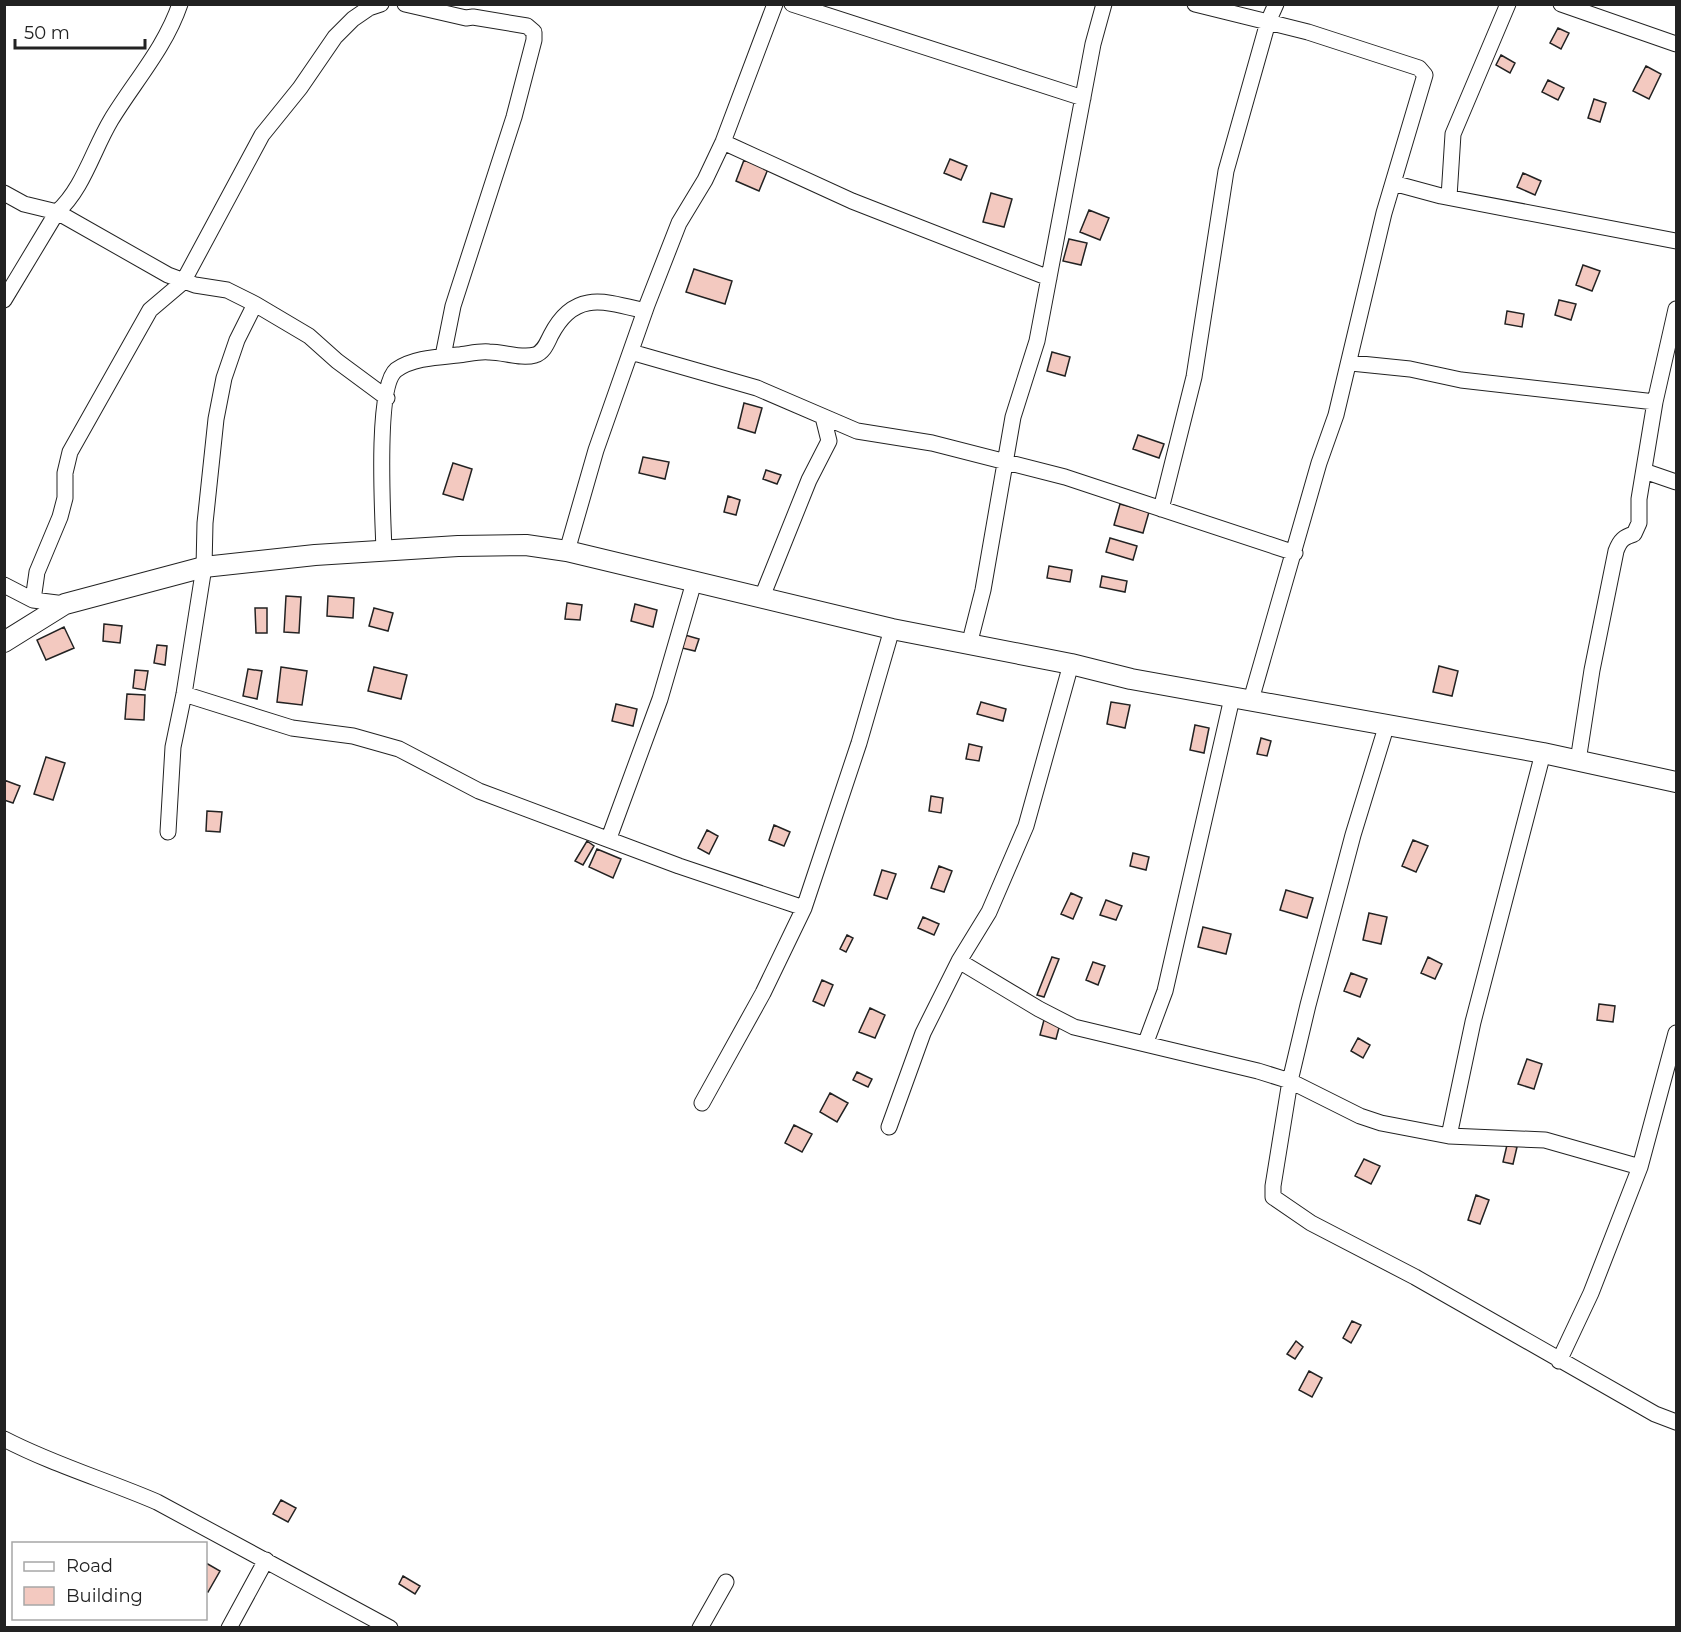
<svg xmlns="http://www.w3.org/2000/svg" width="1681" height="1632" viewBox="0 0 1681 1632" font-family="Montserrat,sans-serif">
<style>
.building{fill:#f3c9c0;stroke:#222;stroke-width:1.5}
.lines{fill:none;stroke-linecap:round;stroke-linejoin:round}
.minor-casing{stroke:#222;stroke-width:17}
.tertiary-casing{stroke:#222;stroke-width:22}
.minor{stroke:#fff;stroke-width:15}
.tertiary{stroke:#fff;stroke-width:20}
</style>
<rect width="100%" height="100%" fill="#fff"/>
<!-- building -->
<path class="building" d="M1558,28L1569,33L1561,49L1550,43Z
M1501,55L1515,63L1510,73L1496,65Z
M1646,66L1661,74L1649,99L1633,91Z
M1548,80L1564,88L1558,100L1542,92Z
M1594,99L1606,103L1600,122L1588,118Z
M950,159L967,166L961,180L944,173Z
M744,160L768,169L759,191L736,181Z
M1523,173L1541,181L1535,195L1517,187Z
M991,193L1012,199L1004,227L983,222Z
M1089,210L1109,218L1100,240L1080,232Z
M1069,239L1087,243L1081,265L1063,261Z
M1583,265L1600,271L1592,291L1576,285Z
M694,269L732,281L725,304L686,292Z
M1559,300L1576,304L1571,320L1555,315Z
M1507,311L1524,314L1522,327L1505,324Z
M1052,352L1070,357L1065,376L1047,371Z
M744,403L762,408L755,433L738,428Z
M1138,435L1164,444L1159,458L1133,449Z
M643,457L669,462L665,479L639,473Z
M453,463L472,469L463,500L443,494Z
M766,470L781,475L777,484L763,479Z
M728,496L740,500L736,515L724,512Z
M1120,504L1149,512L1143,533L1114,525Z
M1110,538L1137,546L1133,560L1106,552Z
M1049,566L1072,570L1070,582L1047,578Z
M1102,576L1127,581L1125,592L1100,587Z
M286,596L301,597L299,633L284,632Z
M328,596L354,598L353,618L327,616Z
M567,603L582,605L580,620L565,619Z
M635,604L657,610L653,627L631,621Z
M255,608H267V633H256Z
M374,608L393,613L388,631L369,626Z
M104,624L122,626L120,643L103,641Z
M64,627L74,648L46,660L37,640Z
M685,635L699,639L695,651L682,648Z
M157,645L167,646L165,665L154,663Z
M1439,666L1458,671L1452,696L1433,692Z
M281,667L307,671L302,705L277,702Z
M374,667L407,675L401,699L368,691Z
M248,669L262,671L257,699L243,696Z
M135,670L148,671L145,690L133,688Z
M127,694L145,695L144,720L125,719Z
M981,702L1006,709L1003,721L977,714Z
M1111,702L1130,705L1125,728L1107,724Z
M616,704L637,709L633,726L612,721Z
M1195,725L1209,728L1204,753L1190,750Z
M1261,738L1271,741L1267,756L1257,754Z
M969,744L982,747L979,761L966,759Z
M46,757L65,763L53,800L34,794Z
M4,780L20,786L13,803L4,800Z
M931,796L943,798L941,813L929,811Z
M207,811L222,812L220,832L206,831Z
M774,825L790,832L784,846L769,840Z
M707,830L718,836L709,854L698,848Z
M1413,840L1428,846L1416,872L1402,866Z
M587,841L594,846L583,865L575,861Z
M597,849L621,859L613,878L589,867Z
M1133,853L1149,857L1146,870L1130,866Z
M939,866L952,871L944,892L931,888Z
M882,870L896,874L887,899L874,895Z
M1286,890L1313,898L1307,918L1280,910Z
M1071,893L1082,898L1073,919L1061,914Z
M1106,900L1122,906L1116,920L1100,915Z
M1369,913L1387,917L1381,944L1363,940Z
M923,917L939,924L934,935L918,928Z
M1203,927L1231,934L1226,954L1198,947Z
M847,935L853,938L846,952L840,949Z
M1052,957L1059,959L1044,997L1037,995Z
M1428,957L1442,964L1435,979L1421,973Z
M1093,962L1105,966L1098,985L1086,980Z
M1351,973L1367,979L1360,997L1344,991Z
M822,980L833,985L824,1006L813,1001Z
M1599,1004L1615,1006L1613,1022L1597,1020Z
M870,1008L885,1015L875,1038L859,1032Z
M1044,1020L1060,1024L1056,1039L1040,1035Z
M1358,1038L1370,1045L1363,1058L1351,1051Z
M1527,1059L1542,1064L1534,1089L1518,1084Z
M857,1072L872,1079L868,1087L853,1080Z
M830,1093L848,1103L837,1122L820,1112Z
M794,1125L812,1134L802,1152L785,1143Z
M1507,1145L1517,1147L1513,1164L1503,1162Z
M1364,1159L1380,1166L1371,1184L1355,1176Z
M1476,1195L1489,1200L1480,1224L1468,1220Z
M1352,1321L1361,1325L1351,1343L1343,1338Z
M1296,1341L1303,1347L1295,1359L1287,1354Z
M1309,1371L1322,1378L1312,1397L1299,1390Z
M281,1500L296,1508L288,1522L273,1514Z
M206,1563L220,1571L208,1592L206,1591Z
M403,1576L420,1586L415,1594L399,1584Z"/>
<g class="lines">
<!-- minor casing -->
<g class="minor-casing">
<path id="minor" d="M405,4L466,18L473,17L527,26L534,32V40L514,117L453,306L443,356
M792,4L1083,98
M1195,4L1308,32L1419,68L1425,75L1384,213L1336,415L1319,463L1251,700
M1561,4L1676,44
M723,142L852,201L1049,278
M1393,183L1441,196L1676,241
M4,193L24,204L57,212L168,275L195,285L227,290L255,304L309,336L337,361L387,398
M1449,197L1453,134L1508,4
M4,300L57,212C83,189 93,150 111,120C134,82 165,48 180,4
M631,352L757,388L857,431L932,443L1065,477L1295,553
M1351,363L1410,369L1461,380L1655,402
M1644,471L1676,482
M1161,509L1194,377L1226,171L1268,22L1276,4
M384,550C383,520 375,387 396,370C412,358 438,357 458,355C468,354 479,351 489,352C504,352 521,359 535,355C544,352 547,343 551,335C574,290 604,301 645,311
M567,551L596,450L647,305L679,223L705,180L723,142L775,4
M4,585L33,600L65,604
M762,597L809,480L829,441L823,417
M33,600L37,572L60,517L65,498V473L70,452L150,310L183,282L262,135L300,88L335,37L353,19L369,8L381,4
M969,645L983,590L1013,417L1037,341L1093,44L1104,4
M184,694L292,728L353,736L399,749L479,791L679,866L804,908
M1387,724L1353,835L1308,1005L1290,1081L1273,1186V1197L1311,1223L1415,1277L1655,1414L1676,1422
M1578,761L1592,670L1616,551C1620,540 1624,537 1634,534L1639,523V499L1655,402L1676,309
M168,832L173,747L184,694L204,567L205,523L216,419L224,378L237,340L255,304
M609,838L660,699L694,582
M959,961L1039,1009L1074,1027L1258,1071L1290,1081L1360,1116L1381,1123L1449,1136L1545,1140L1640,1167
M1146,1042L1165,991L1232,698
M702,1103L763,993L804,908L859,743L892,629
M889,1127L923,1033L959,961L989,912L1026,826L1071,664
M1449,1136L1473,1022L1543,753
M1559,1361L1591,1293L1640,1167L1676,1033
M4,1439C54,1465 106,1480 157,1502L390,1628
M229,1628L266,1560
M700,1628L726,1582"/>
</g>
<!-- tertiary casing -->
<g class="tertiary-casing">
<path id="tertiary" d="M4,642L65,604L204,567L315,555L458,546L526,545L567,551L892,629L1071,664L1131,679L1543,753L1676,782"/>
</g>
<!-- minor -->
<use href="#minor" class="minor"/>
<!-- tertiary -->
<use href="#tertiary" class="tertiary"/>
</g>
<!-- border -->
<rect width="1681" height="1632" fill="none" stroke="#222222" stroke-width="12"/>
<!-- legend -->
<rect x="12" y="1542" width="195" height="78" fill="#ffffff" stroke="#a7a7a7" stroke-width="1.5"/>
<rect x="24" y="1562" width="30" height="9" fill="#ffffff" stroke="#a7a7a7" stroke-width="1.5"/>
<text x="66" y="1572" font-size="18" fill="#222222">Road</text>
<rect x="24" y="1587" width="30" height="18" fill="#f3c9c0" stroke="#a7a7a7" stroke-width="1.5"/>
<text x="66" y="1602" font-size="18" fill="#222222">Building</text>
<!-- scale -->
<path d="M15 39v9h130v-9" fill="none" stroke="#222222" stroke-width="3"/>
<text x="24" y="39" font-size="18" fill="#222222" stroke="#ffffff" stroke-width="4.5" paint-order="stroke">50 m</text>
</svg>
